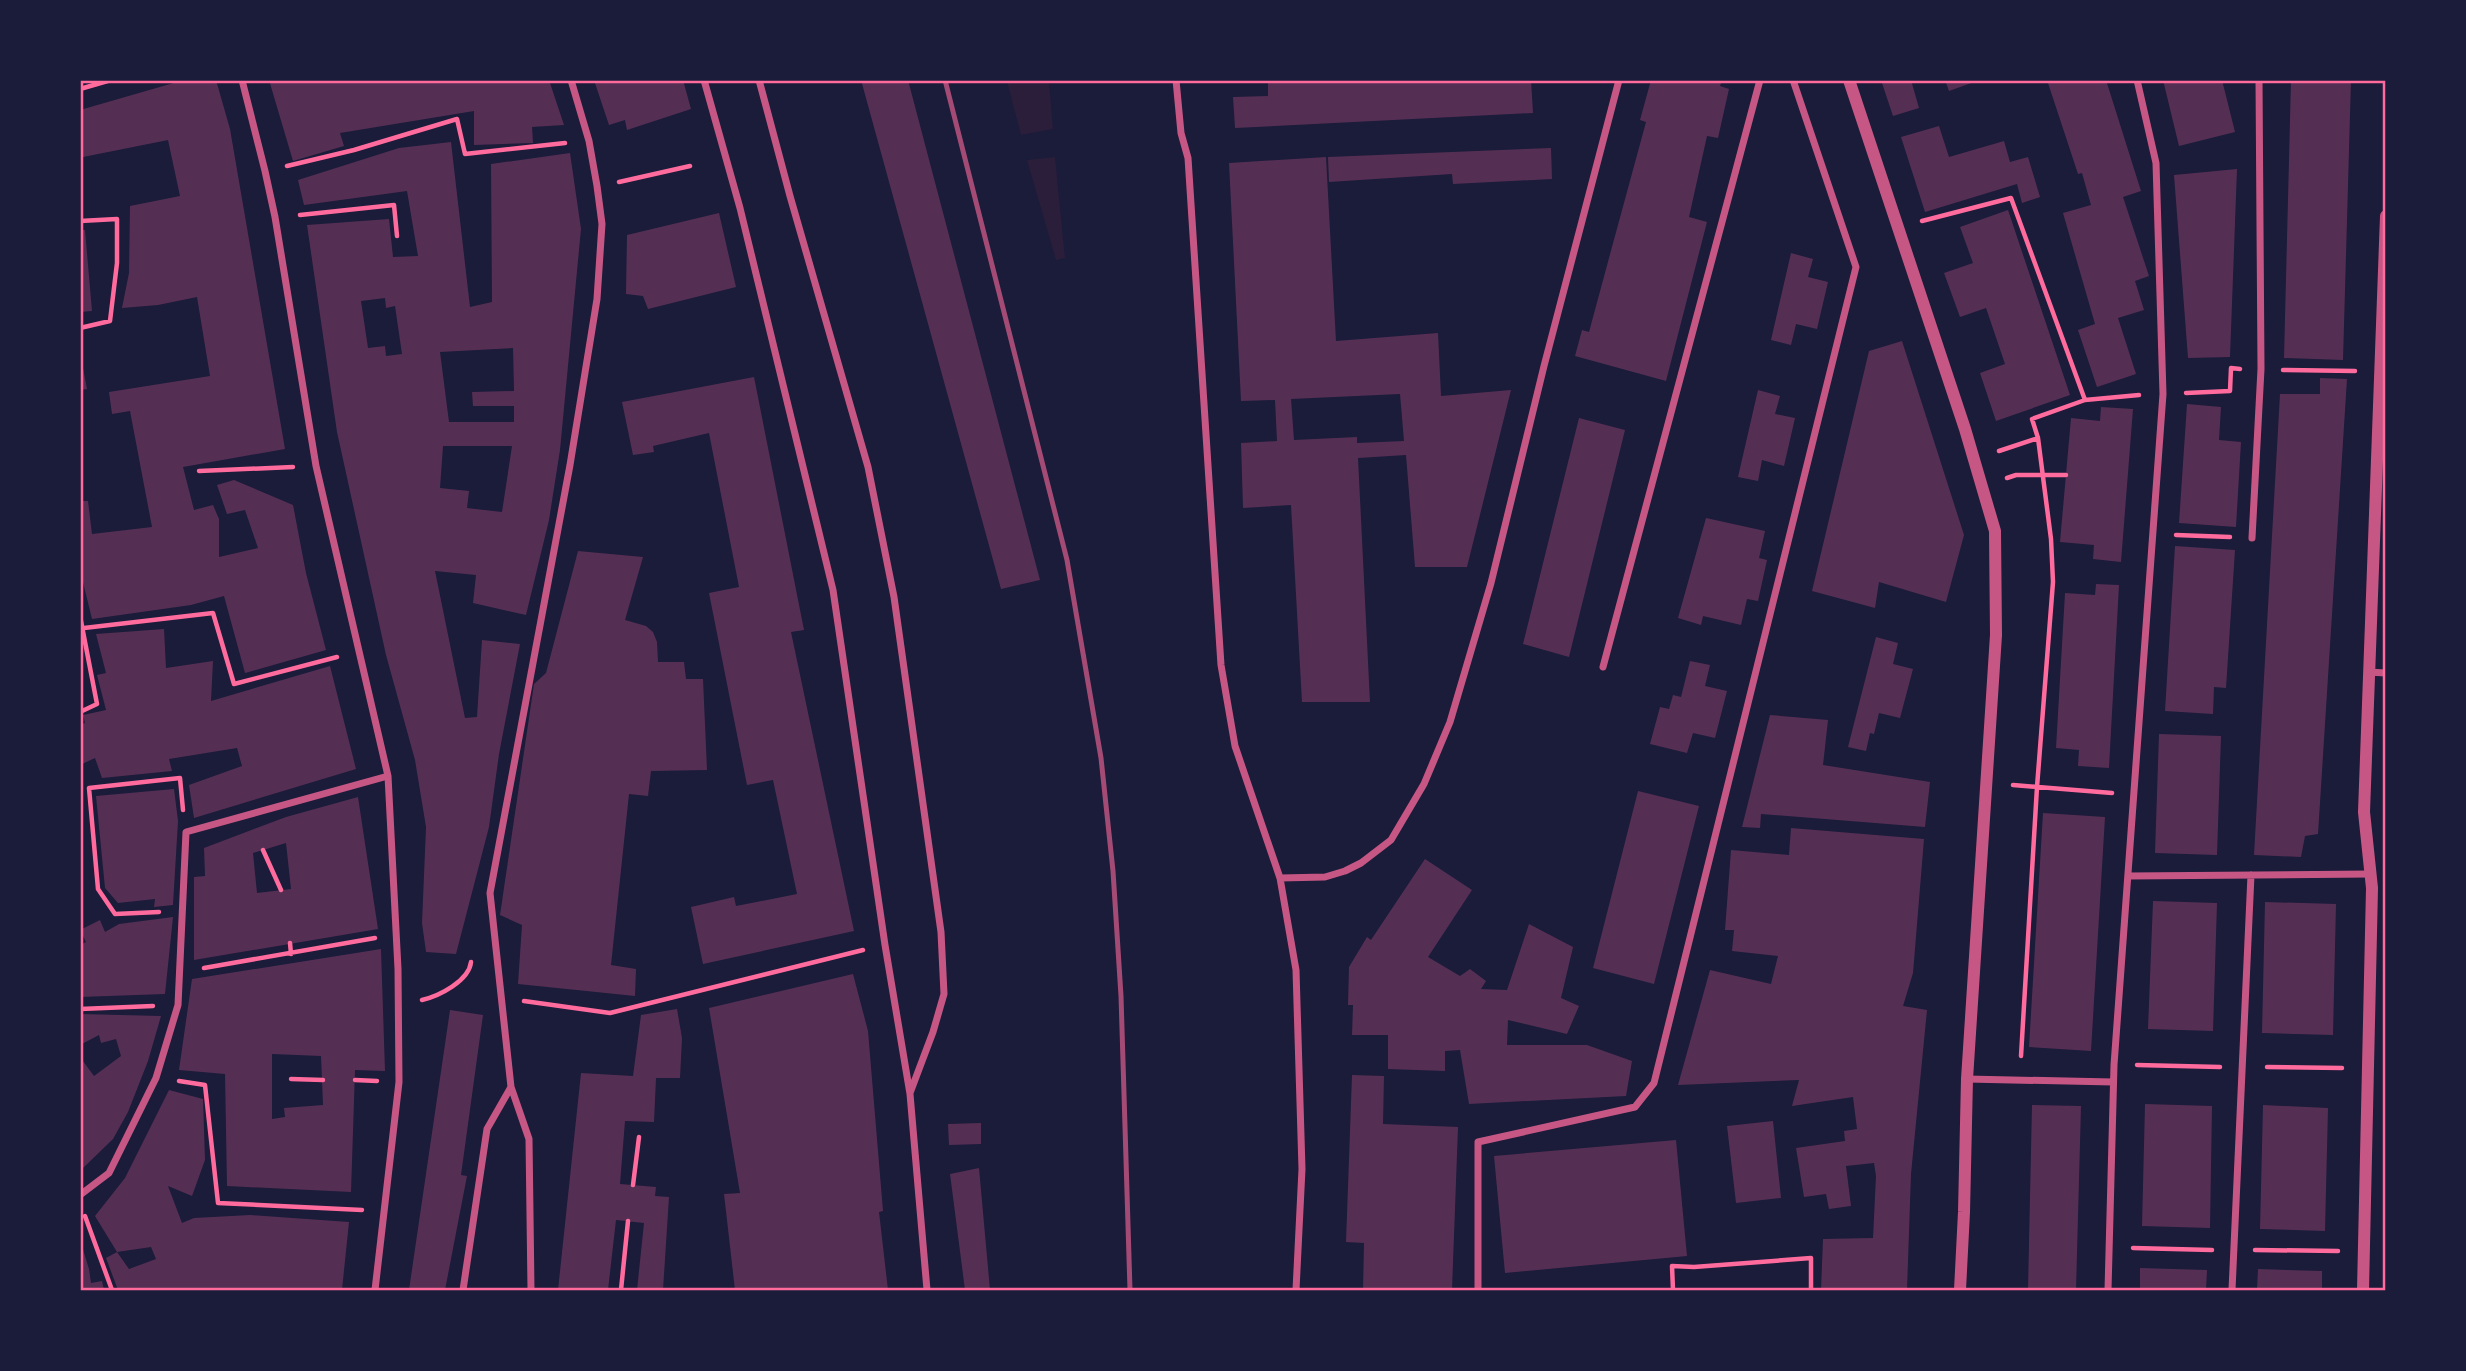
<svg xmlns="http://www.w3.org/2000/svg" width="2466" height="1371" viewBox="0 0 2466 1371" font-family="'Asap Condensed',sans-serif">
<style>
.green{fill:#2a1e3b}
.building{fill:#542f53;fill-rule:evenodd}
.lines{fill:none;stroke-linecap:round;stroke-linejoin:round}
.path{stroke:#ff6b9d;stroke-width:4.5}
.minor{stroke:#c65784;stroke-width:7}
.tertiary{stroke:#c65784;stroke-width:12}
.rail{stroke:#a44b75;stroke-width:5}
.neatline{fill:none;stroke:#ff6b9d;stroke-width:2.5}
</style>
<rect width="100%" height="100%" fill="#1b1b3a"/>
<!-- green -->
<path class="green" d="M1007,81H1049L1053,129L1021,135Z
M1055,157L1065,258L1056,260L1027,160Z"/>
<!-- building -->
<path class="building" d="M184,80H216L230,129L285,449L183,467L194,510L213,505L219,519V557L258,548L245,510L227,514L217,485L234,480L293,505L306,573L326,650L245,673L224,596L191,605L92,619L80,570V501H88L92,534L152,527L130,411L112,414L109,392L210,376L197,297L158,305L122,308L129,273L130,206L180,196L168,140L83,157L80,147V110Z
M269,80H549L564,125L532,127L533,143L474,145V111L340,133L344,146L293,161Z
M594,80H683L691,109L627,130L625,120L609,125Z
M861,80H908L1040,580L1001,589Z
M1268,80H1531L1533,113L1235,128L1233,97L1268,96Z
M1651,80H1722L1720,86L1729,89L1718,138L1707,136L1689,217L1707,222L1666,381L1575,356L1582,330L1589,332L1609,258L1646,122L1640,120Z
M1881,80H1911L1919,108L1893,116Z
M1945,80H1977V81L1949,91Z
M2047,80H2106L2141,191L2123,197L2149,276L2135,281L2144,310L2118,318L2136,374L2097,387L2078,330L2095,324L2063,213L2091,205L2082,173L2078,174Z
M2163,80H2222L2235,132L2179,146Z
M2291,80H2351L2343,360L2284,358Z
M1939,126L1949,157L2004,141L2010,162L2028,157L2040,197L2022,203L2017,184L1925,212L1901,137Z
M451,142L470,307L492,302L491,164L570,153L581,229L560,450L549,520L526,615L473,603L476,575L435,571L465,718L477,717L482,640L520,644L499,754L489,827L456,954L426,952L422,923L426,827L415,760L386,655L337,432L307,225L389,219L393,257L418,256L407,191L304,205L298,180L399,148ZM385,298L386,308L395,306L402,354L386,356L385,346L368,348L361,301ZM513,348L514,391L472,392L473,406H514V422H449L440,352ZM443,446H512L502,512L467,508L469,491L440,488Z
M1551,148L1552,179L1453,184L1452,174L1329,182L1328,157Z
M1326,157L1336,341L1438,333L1441,396L1511,390L1467,567H1415L1406,455L1358,458L1370,702H1302L1291,505L1243,508L1241,443L1277,441L1275,400L1241,401L1229,163ZM1400,394L1404,441L1357,443V437L1294,440L1291,399Z
M2237,169L2230,357L2188,358L2174,175Z
M2008,210L2070,395L1996,421L1980,373L2005,364L1986,308L1960,317L1944,273L1973,263L1960,227Z
M719,213L736,287L648,309L643,296L626,294L627,235Z
M80,230H85L92,311L80,312Z
M1791,253L1813,259L1808,277L1828,282L1817,329L1796,324L1791,345L1771,340Z
M1902,341L1964,535L1946,602L1879,582L1875,608L1812,591L1869,351Z
M80,352L87,389L80,390Z
M754,377L804,630L791,632L854,931L703,964L691,907L734,897L736,906L797,894L773,780L747,785L709,593L739,587L709,433L653,446L654,452L633,455L622,402Z
M2320,378L2347,379L2318,834L2305,836L2301,857L2254,855L2280,394H2320Z
M1758,390L1780,396L1775,414L1795,418L1784,466L1762,460L1758,481L1738,477Z
M2187,404L2221,407L2219,440L2241,442L2236,527L2179,523Z
M2101,407L2133,409L2121,562L2093,559L2094,545L2060,542L2071,418L2100,421Z
M1579,418L1625,430L1569,657L1523,644Z
M1706,518L1765,531L1759,558L1767,560L1758,601L1747,599L1741,625L1703,616L1701,625L1678,618Z
M2175,546L2235,550L2226,688L2214,687L2213,714L2165,711Z
M578,551L643,557L625,620L646,626L653,632L657,642L658,662H684L686,679H703L707,770L651,771L648,796L629,794L611,965L636,969L635,996L518,984L522,925L500,915L534,684L546,673Z
M2096,584L2119,585L2109,768L2078,766L2079,750L2056,748L2065,593L2095,595Z
M164,629L166,668L213,661L211,701L330,666L356,769L194,818L189,785L242,766L237,748L169,759L172,771L102,778L95,758L80,765V725L85,723L83,715L106,710L97,675L106,673L96,634Z
M1876,637L1898,643L1893,664L1913,669L1900,718L1879,713L1874,734L1870,733L1866,751L1848,747Z
M1690,661L1710,665L1705,686L1727,691L1715,738L1693,733L1687,753L1650,744L1660,707L1669,709L1673,695L1681,697Z
M1770,715L1828,720L1823,765L1930,782L1925,827L1761,814L1760,828L1742,827Z
M2159,734L2221,736L2217,855L2155,853Z
M174,789L178,821L173,905L154,907L155,899L118,903L105,888L96,796Z
M1638,791L1699,806L1654,984L1593,968Z
M358,797L378,929L194,960V877L205,876L204,848L286,817ZM286,843L291,889L257,893L253,853Z
M2043,813L2105,817L2091,1051L2029,1047Z
M1791,828L1924,839L1913,973L1903,1006L1927,1010L1911,1174L1907,1290H1821L1823,1239L1873,1238L1876,1176L1874,1163L1846,1166L1851,1206L1829,1209L1826,1194L1804,1197L1796,1148L1845,1141L1844,1131L1857,1129L1853,1097L1792,1106L1799,1080L1678,1085L1710,970L1771,984L1778,956L1732,951L1734,930H1725L1731,850L1789,855Z
M1425,859L1472,890L1428,957L1460,976L1470,969L1486,981L1481,989L1507,990L1529,924L1573,947L1561,998L1579,1006L1567,1034L1508,1020L1507,1045H1587L1632,1061L1626,1096L1469,1104L1460,1050L1445,1051V1071L1388,1069V1035H1352L1353,1005H1348L1349,967L1367,937L1371,940Z
M2153,901L2217,903L2213,1031L2148,1029Z
M2265,902L2336,904L2333,1035L2262,1033Z
M173,917L165,994L80,997V945L86,942L80,930L100,920L105,932L119,924Z
M381,949L385,1071L355,1070L351,1192L227,1186L225,1074L179,1070L192,979ZM272,1054L321,1056L323,1105L284,1108L285,1117L272,1119Z
M853,974L868,1031L883,1211L879,1212L888,1290H735L724,1194L740,1193L709,1008Z
M677,1009L682,1038L680,1078H656L654,1122L625,1121L620,1184L656,1187L655,1196L669,1197L663,1290H637L644,1223L616,1220L608,1290H558L581,1073L633,1076L641,1015Z
M450,1010L483,1015L461,1175L467,1176L445,1290H409Z
M80,1014L161,1016L148,1061L128,1112L113,1139L80,1171V1057L94,1076L121,1056L116,1039L101,1043L99,1035L80,1045Z
M1352,1075L1384,1076L1383,1124L1458,1127L1452,1290H1363L1364,1243L1346,1242Z
M169,1090L203,1099L205,1160L192,1196L168,1186L182,1223L194,1218L250,1215L349,1222L342,1290H118L106,1258L117,1252L129,1269L156,1259L151,1247L117,1252L95,1216L125,1178Z
M2145,1104L2212,1106L2210,1228L2142,1226Z
M2032,1105L2081,1106L2076,1290H2028Z
M2263,1105L2328,1108L2325,1231L2260,1229Z
M1773,1121L1781,1198L1736,1203L1727,1126Z
M981,1123V1144L949,1145L948,1124Z
M1676,1140L1687,1256L1505,1273L1494,1156Z
M979,1168L990,1290H965L950,1174Z
M81,1243L89,1269L91,1283L102,1281L104,1290H80Z
M2140,1268L2207,1270L2206,1290H2140Z
M2258,1269L2322,1271V1290H2257Z"/>
<g class="lines">
<!-- path -->
<path class="path" d="M80,89L111,80
M287,166L354,150L457,119L465,154L565,143
M619,182L690,166
M300,215L394,205L397,236
M80,221L117,219V263L110,321L80,328
M1922,221L2011,198L2085,400
M2283,370L2355,371
M2186,393L2230,391L2231,368L2240,369
M1999,451L2038,438
M199,471L293,467
M2007,478L2016,475H2066
M2176,535L2230,537
M80,616L97,704L80,712
M84,628L213,613L234,684L337,657
M2013,785L2112,793
M263,850L281,890
M159,912L115,914L98,889L89,788L180,778L183,810
M290,943L291,954
M204,968L375,938
M422,1000C439,996 469,981 471,962
M524,1001L610,1013L863,950
M80,1009L153,1006
M2021,1056L2037,787L2053,582L2051,539L2038,438L2032,419L2085,400L2139,395
M2137,1065L2220,1067
M2267,1067L2342,1068
M291,1079L323,1080
M355,1080L377,1081
M179,1081L205,1085L218,1203L362,1210
M633,1185L639,1137
M85,1216L112,1290
M2133,1248L2212,1250
M2255,1250L2338,1251
M621,1290L628,1221
M1673,1290L1672,1266L1694,1267L1811,1258V1290"/>
<!-- minor -->
<path class="minor" d="M242,80L265,171L275,217L316,466L388,776L398,969L399,1082L375,1290
M704,80L740,208L833,590L885,945L910,1094L927,1290
M759,80L790,196L868,467L894,597L941,932L944,994L933,1032L910,1093
M1176,80L1181,133L1188,158L1221,665L1235,746L1280,878L1296,970L1302,1169L1296,1290
M2252,538L2261,369L2259,80
M1603,667L1760,80
M2368,672L2386,673
M2128,876L2371,874
M1280,878L1325,877L1345,871L1361,863L1391,840L1424,784L1450,722L1491,583L1544,366L1619,80
M1967,1079L2113,1082
M80,1195L109,1173L156,1078L178,1005L186,832L388,776
M463,1290L487,1129L511,1087
M531,1290L529,1139L511,1087L490,893L570,465L597,299L602,224L597,186L589,141L571,80
M1478,1290V1142L1635,1107L1654,1083L1856,267L1793,80
M2108,1290L2114,1065L2163,394L2156,163L2137,80
M2232,1290L2251,875"/>
<!-- tertiary -->
<path class="tertiary" d="M1849,80L1965,429L1995,531L1996,635L1967,1079L1964,1212L1960,1290
M2363,1290L2372,888L2364,812L2386,216"/>
<!-- rail -->
<path class="rail" d="M945,80L1067,560L1101,758L1113,871L1121,996L1130,1290"/>
</g>
<!-- border -->
<rect width="2466" height="1371" fill="none" stroke="#1b1b3a" stroke-width="164"/>
<rect x="82" y="82" width="2302" height="1207" class="neatline"/>
</svg>
